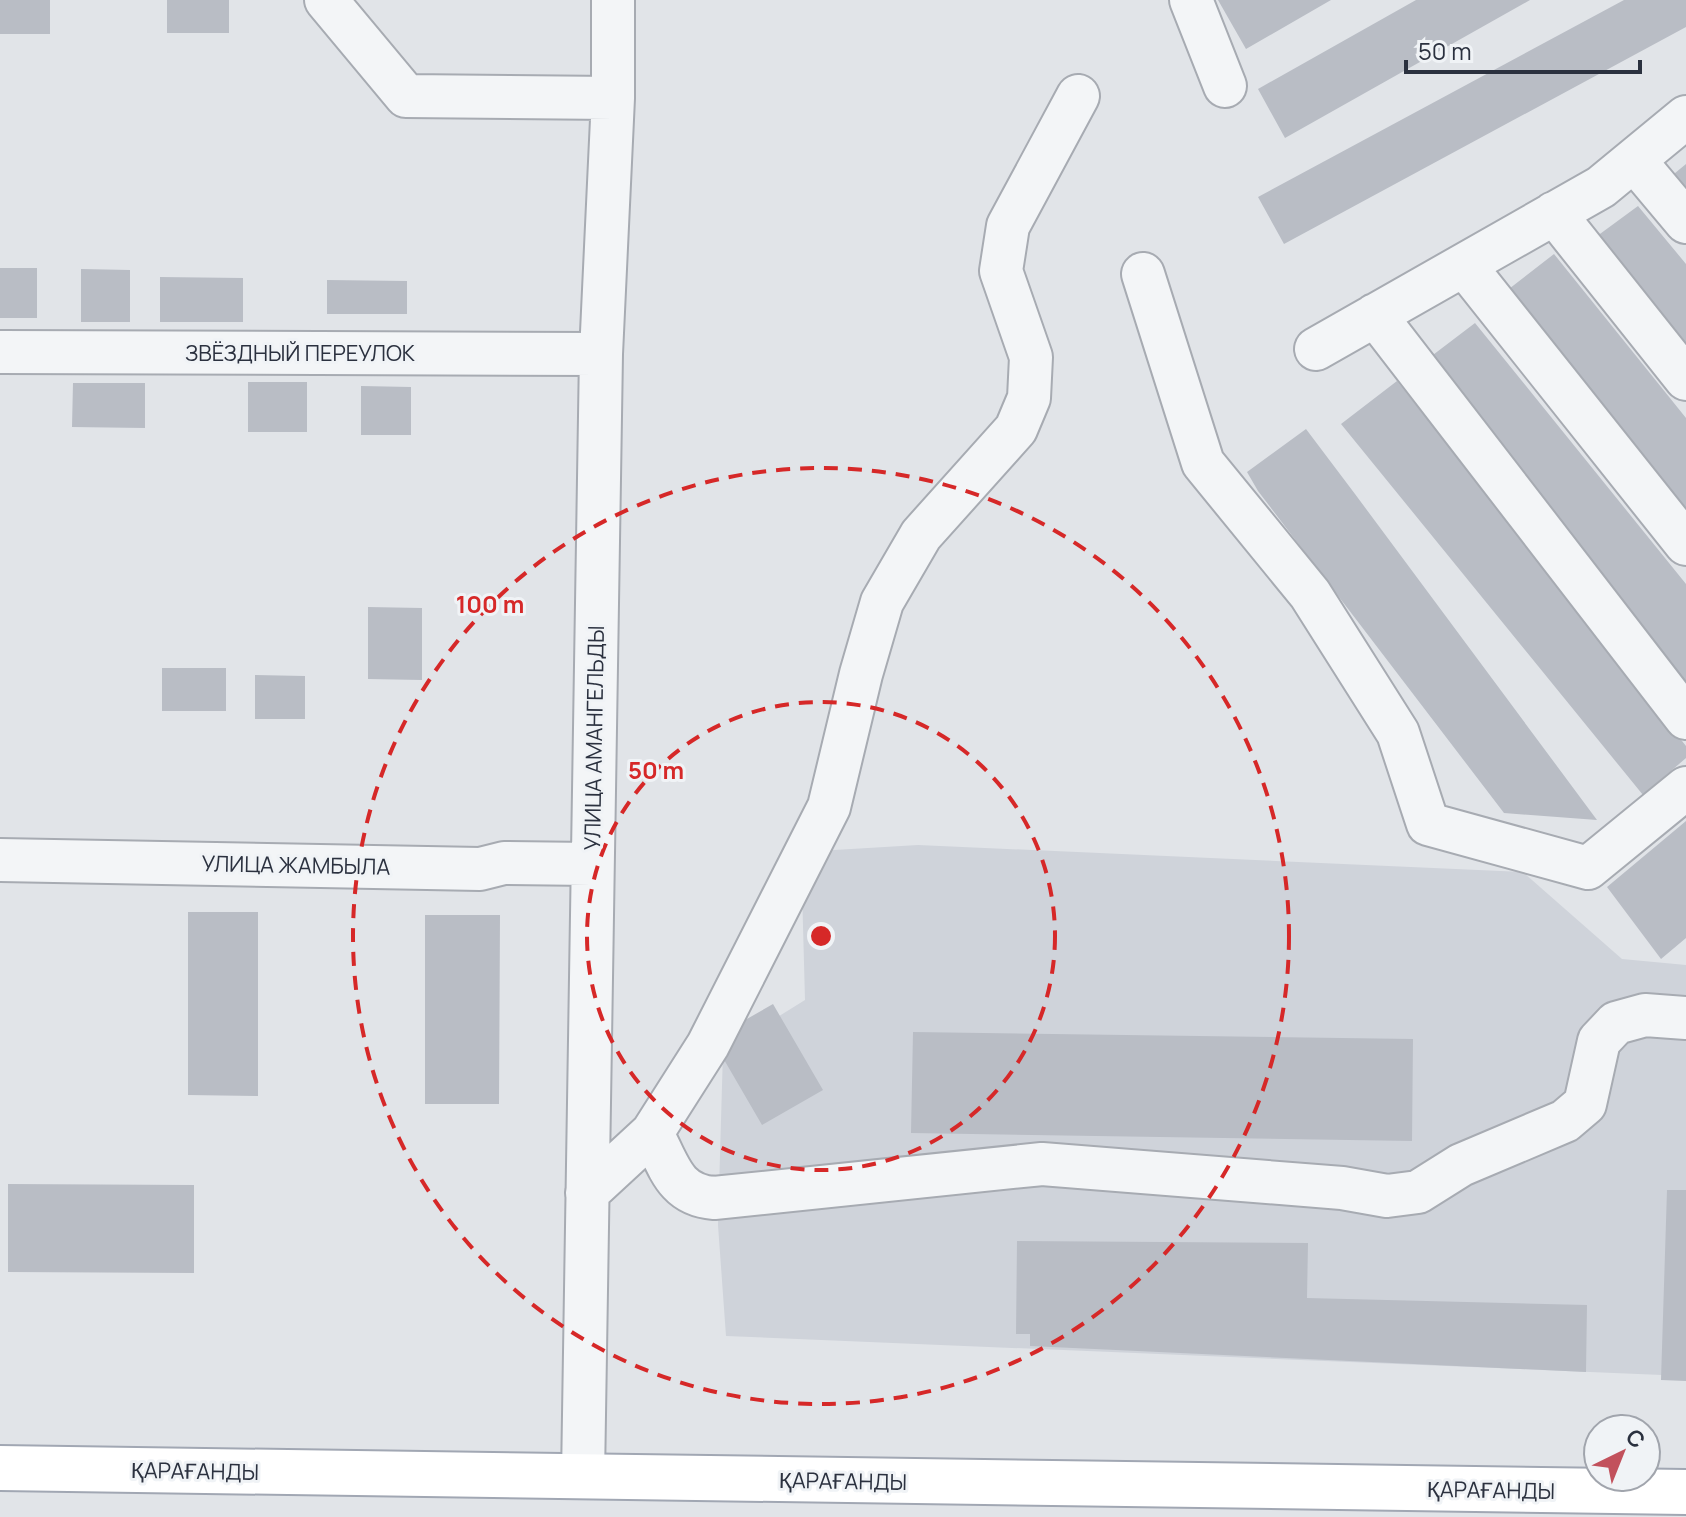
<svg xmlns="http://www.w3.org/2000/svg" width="1686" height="1517" viewBox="0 0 1686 1517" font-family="Manrope,sans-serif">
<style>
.built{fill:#cfd3da}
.building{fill:#b9bdc5}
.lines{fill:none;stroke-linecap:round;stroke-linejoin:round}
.minor-casing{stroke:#a7abb2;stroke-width:46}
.major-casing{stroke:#a1a7b3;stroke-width:48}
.minor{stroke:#f3f5f7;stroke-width:42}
.major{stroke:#fff;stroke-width:44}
.ring{fill:none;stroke:#d62828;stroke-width:4;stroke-dasharray:14 10}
.labels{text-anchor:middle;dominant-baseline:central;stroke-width:6;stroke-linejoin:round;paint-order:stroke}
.street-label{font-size:22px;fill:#2b313f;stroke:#f0f3f6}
.centre{fill:#d62828;stroke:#f0f3f6;stroke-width:4}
.ring-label{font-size:24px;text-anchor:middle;font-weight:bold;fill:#d62828;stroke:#f0f3f6;stroke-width:6;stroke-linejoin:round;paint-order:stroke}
</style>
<rect width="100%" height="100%" fill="#e1e4e8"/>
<!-- built -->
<path class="built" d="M918,845L1523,872L1622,959L1686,965V1376L726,1336L718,1225L723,1051L805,1000L801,852Z"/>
<!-- building -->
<path class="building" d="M0,0H50V34H0Z
M167,0H229V33H167Z
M1218,0H1331L1246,49Z
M1416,0H1530L1285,138L1258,89Z
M1624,0H1686V27L1284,244L1258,197Z
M1686,164V198L1669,178Z
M1638,206L1686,264V359L1589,242Z
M1554,254L1686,418V516L1505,292Z
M0,268H37V318H0Z
M81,269L130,270V322H81Z
M160,277L243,278V322H160Z
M327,280L407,281V314H327Z
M1475,323L1686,584V684L1425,361Z
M1397,381L1686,746V758L1643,795L1341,424Z
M248,382H307V432H248Z
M73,383H145V428L72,427Z
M361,386L411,387V435H361Z
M1306,429L1355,494L1597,820L1504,813L1258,491L1247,472Z
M368,607L422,608V680L368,679Z
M162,668H226V711H162Z
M255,675L305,676V719H255Z
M1686,821V938L1661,959L1607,887Z
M188,912H258V1096L188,1095Z
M425,915H500L499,1104H425Z
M773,1004L823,1090L762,1125L712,1039Z
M913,1032L1413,1039L1412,1141L911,1133Z
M8,1184L194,1185V1273L8,1272Z
M1667,1190H1686V1381L1661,1380Z
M1017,1241L1308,1243L1307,1298L1587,1305L1586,1372L1030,1346V1334H1016Z"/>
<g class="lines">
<!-- minor casing -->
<g class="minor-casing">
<path id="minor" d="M326,0L406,96L613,98
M1191,0L1225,86
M1634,160L1686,222
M1554,213L1686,379
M1464,265L1686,544
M1143,274L1203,463L1310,594L1398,733L1428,824L1588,868L1686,788
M1375,315L1686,718
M1316,349L1601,187L1686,117
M0,352L601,354
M0,860L480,869L504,863L591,864
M652,1133C669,1165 674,1195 714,1198L1042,1164L1342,1188L1387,1196L1418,1192L1461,1165L1565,1121L1585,1104L1599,1041L1616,1023L1645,1015L1686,1018
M587,1193L652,1133L708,1045L829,807L861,674L882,602L921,535L1016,429L1029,398L1031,357L1001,271L1008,226L1078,96
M583,1477L601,354L613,98V0"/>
</g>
<!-- major casing -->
<g class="major-casing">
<path id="major" d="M0,1468L1686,1492"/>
</g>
<!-- minor -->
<use href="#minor" class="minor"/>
<!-- major -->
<use href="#major" class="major"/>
</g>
<!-- distance rings -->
<g class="ring">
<circle cx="821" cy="936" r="234"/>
<circle cx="821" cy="936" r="468"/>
</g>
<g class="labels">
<!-- street labels -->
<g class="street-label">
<text x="300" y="353">ЗВЁЗДНЫЙ ПЕРЕУЛОК</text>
<text transform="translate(594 738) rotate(-89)">УЛИЦА АМАНГЕЛЬДЫ</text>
<text transform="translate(296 865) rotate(1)">УЛИЦА ЖАМБЫЛА</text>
<text transform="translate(195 1471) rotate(1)">ҚАРАҒАНДЫ</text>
<text transform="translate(843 1481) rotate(1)">ҚАРАҒАНДЫ</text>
<text transform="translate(1491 1490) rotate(1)">ҚАРАҒАНДЫ</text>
</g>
</g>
<circle cx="821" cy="936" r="12" class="centre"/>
<g class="ring-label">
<text x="490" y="613">100 m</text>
<text x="656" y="779">50 m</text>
</g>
<!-- north arrow -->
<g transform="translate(1622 1453) rotate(43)"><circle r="38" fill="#f0f3f6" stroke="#a1a5ad" stroke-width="2"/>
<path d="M0-6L14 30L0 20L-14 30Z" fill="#c2515c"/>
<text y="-12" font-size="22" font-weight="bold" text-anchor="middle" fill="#2b313f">С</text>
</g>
<!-- scale -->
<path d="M1406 60v12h234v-12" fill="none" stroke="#2b313f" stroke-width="4"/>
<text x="1418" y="60" font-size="24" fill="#2b313f" stroke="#f0f3f6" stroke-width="6" paint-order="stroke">50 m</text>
</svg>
